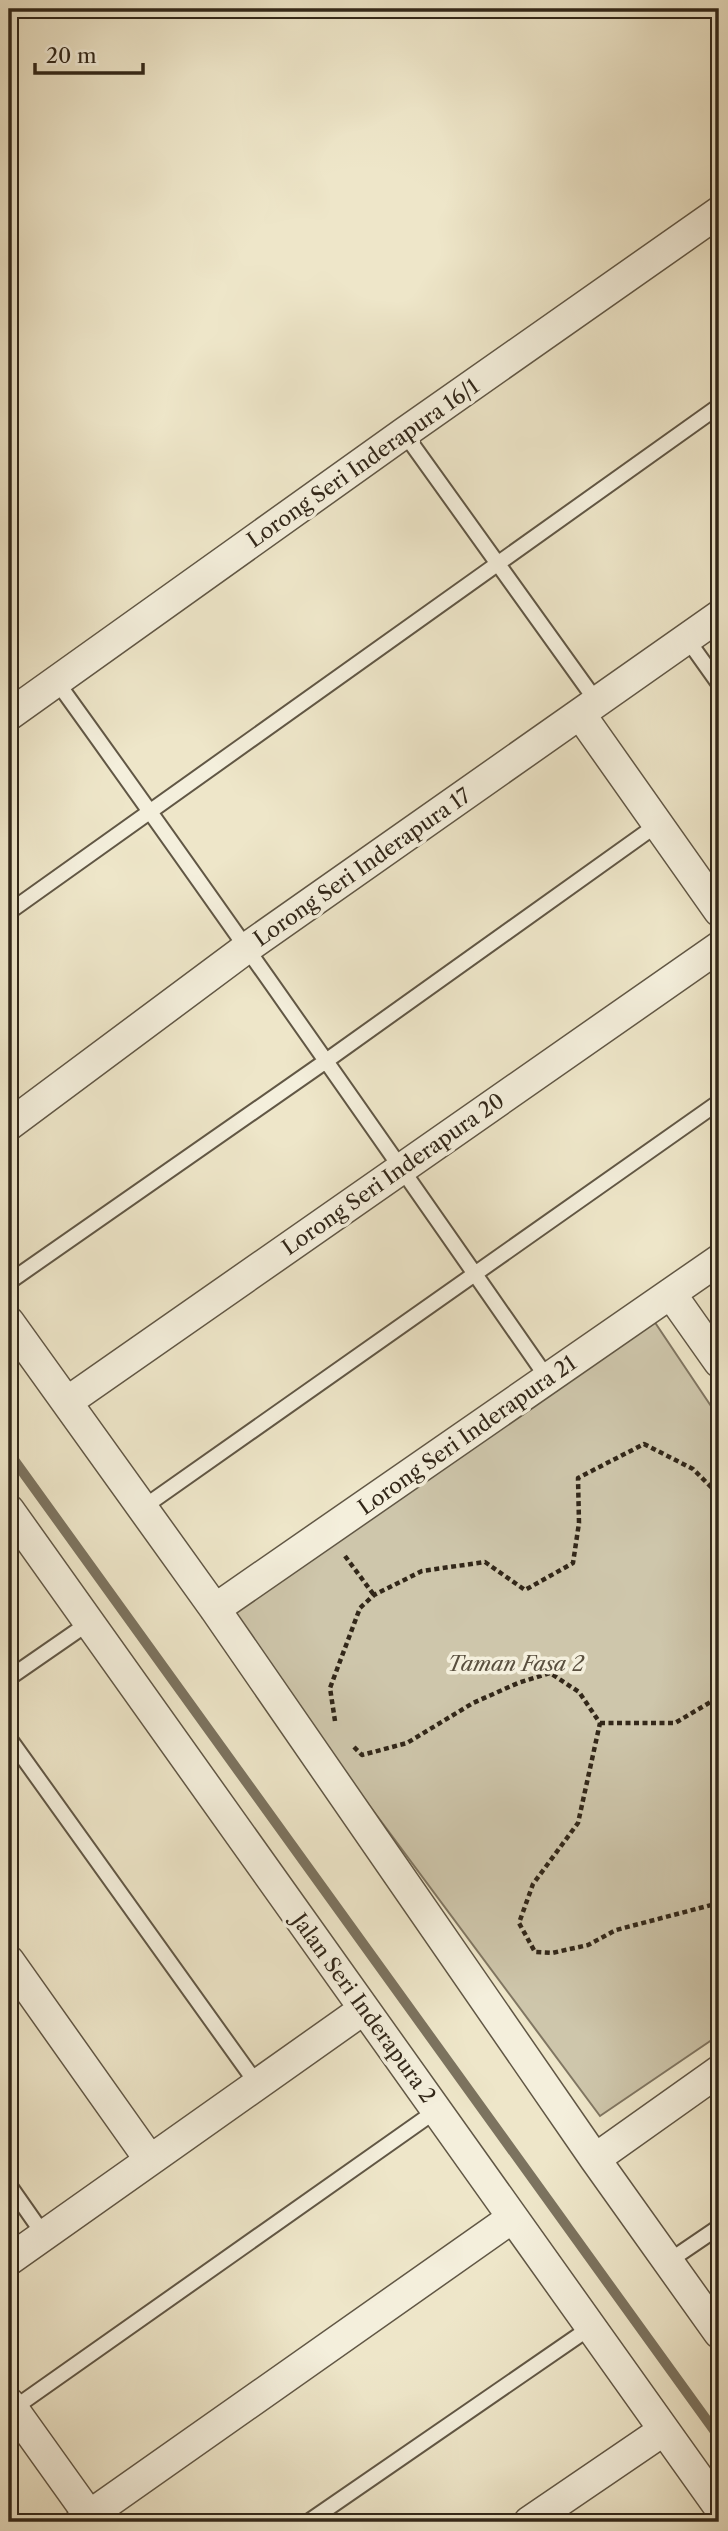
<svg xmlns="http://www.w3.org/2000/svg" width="728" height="2531" viewBox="0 0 728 2531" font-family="'Libre Caslon Text',serif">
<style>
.green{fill:#cec6ab;stroke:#807662;stroke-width:2}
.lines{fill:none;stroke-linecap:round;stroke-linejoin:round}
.stream{stroke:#7c735f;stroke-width:10}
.service-casing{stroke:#615745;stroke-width:18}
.minor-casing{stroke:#615745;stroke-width:33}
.path{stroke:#322719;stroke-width:4.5;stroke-dasharray:5 3.5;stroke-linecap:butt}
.service{stroke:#f4efdc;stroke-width:14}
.minor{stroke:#f4efdc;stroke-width:30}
.labels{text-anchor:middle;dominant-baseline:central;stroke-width:7;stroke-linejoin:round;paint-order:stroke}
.street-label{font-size:21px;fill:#322719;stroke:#f4efdc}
.park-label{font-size:21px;font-style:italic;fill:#594f3e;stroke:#f4efdc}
</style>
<rect width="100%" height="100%" fill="#eee6c9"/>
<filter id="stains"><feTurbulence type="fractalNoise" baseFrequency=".00286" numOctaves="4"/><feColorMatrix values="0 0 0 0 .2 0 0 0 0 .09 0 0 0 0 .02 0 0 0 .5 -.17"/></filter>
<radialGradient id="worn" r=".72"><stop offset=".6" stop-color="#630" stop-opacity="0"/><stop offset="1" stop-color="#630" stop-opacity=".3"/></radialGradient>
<!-- green -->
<path class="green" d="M654,1321L719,1418V2035L600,2116L227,1614Z"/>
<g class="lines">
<!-- stream -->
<path class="stream" d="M9,1453L719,2437"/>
<!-- service casing -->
<g class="service-casing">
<path id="service" d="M404,433L597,702
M687,639L719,684
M57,682C223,912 386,1146 548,1379
M9,912L719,406
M9,1282L326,1061L658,824
M141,1509L719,1102
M9,1678L90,1622
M9,1738L257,2084
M9,2185L44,2235
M669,2261L719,2227
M10,2411L437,2110
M308,2522L591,2327"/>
</g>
<!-- minor casing -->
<g class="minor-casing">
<path id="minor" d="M580,714L719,911
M9,715L404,433L719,212
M9,1125L248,947L719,616
M671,1294L719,1362
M9,1322L215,1609L595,2159L719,2333
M67,1402L719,947
M9,1510L719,2507
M215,1609L719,1260
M9,1961L150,2160
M595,2159L719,2071
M9,2260L364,2009
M9,2403L94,2522
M80,2522L512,2218
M529,2522L664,2430"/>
</g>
<!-- path -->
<path class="path" d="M345,1556L374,1595
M335,1721L330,1688L360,1608L374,1595L422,1571L485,1562L525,1590L573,1563L579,1523L578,1478L644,1444L693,1469L719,1495
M600,1723H675L719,1697
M354,1747L362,1755L407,1743L473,1703L518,1683L550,1673L579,1692L600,1723L578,1823L533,1884L519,1923L535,1952L552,1953L588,1945L616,1930L719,1903"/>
<!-- service -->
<use href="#service" class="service"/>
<!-- minor -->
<use href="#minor" class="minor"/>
</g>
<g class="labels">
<!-- street labels -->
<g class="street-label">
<text transform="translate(363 463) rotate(-35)">Lorong Seri Inderapura 16/1</text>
<text transform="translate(362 867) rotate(-35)">Lorong Seri Inderapura 17</text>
<text transform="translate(393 1174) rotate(-35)">Lorong Seri Inderapura 20</text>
<text transform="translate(467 1435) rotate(-35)">Lorong Seri Inderapura 21</text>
<text transform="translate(364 2008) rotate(54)">Jalan Seri Inderapura 2</text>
</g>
<!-- park labels -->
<g class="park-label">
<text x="516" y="1663">Taman Fasa 2</text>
</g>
</g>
<!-- margin -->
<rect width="728" height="2531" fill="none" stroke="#eee6c9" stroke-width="35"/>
<rect x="10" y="10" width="707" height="2510" fill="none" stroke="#322719" stroke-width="3.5"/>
<rect x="18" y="18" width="693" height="2496" fill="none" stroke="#322719" stroke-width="2"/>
<!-- scale -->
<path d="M35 63v10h108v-10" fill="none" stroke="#322719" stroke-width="3.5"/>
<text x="46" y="63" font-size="21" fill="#322719" stroke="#f4efdc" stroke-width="5" paint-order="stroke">20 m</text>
<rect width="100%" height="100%" filter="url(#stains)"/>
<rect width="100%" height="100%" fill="url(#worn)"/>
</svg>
